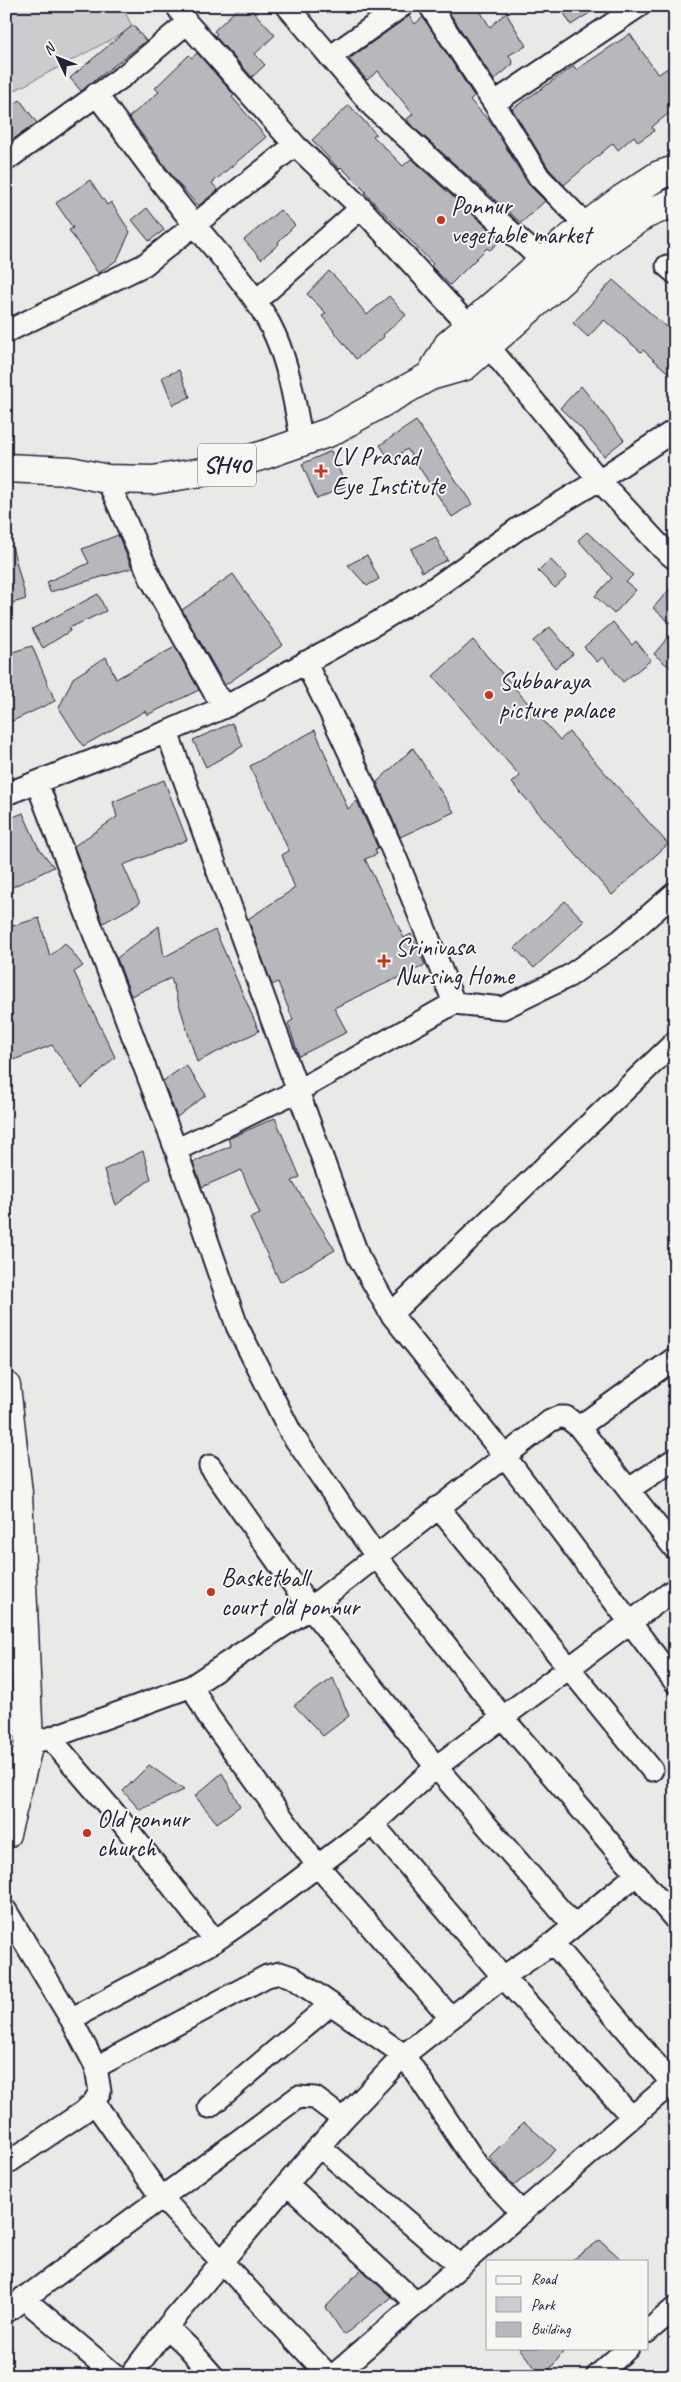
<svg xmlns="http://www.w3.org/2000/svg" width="681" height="2382" viewBox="0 0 681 2382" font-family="Caveat,sans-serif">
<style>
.green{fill:#ccccce;stroke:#777784}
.building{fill:#b8b8bc;stroke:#22223b}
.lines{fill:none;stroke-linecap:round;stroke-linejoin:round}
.minor-casing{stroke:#22223b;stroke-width:25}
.major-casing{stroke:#22223b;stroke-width:31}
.minor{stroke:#f6f6f2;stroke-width:21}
.major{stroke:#f6f6f2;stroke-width:28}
.poi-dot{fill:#c8321e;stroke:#f6f6f2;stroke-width:2}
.labels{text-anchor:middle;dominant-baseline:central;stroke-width:4;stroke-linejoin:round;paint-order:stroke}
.shield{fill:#f6f6f2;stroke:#626272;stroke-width:1}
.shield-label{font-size:24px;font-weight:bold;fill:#22223b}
.poi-label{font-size:25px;fill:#22223b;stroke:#f6f6f2;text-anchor:start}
</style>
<rect width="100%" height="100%" fill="#e9e9e7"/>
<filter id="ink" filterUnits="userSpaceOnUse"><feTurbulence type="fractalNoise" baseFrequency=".02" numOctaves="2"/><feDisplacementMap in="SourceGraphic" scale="10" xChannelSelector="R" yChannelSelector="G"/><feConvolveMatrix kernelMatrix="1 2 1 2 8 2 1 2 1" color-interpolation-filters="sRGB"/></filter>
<g filter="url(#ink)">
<!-- green -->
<path class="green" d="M6,6H122L133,28L6,95Z"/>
<!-- building -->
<path class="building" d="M240,6H248L275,35L255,54L265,65L252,77L215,36L217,34L214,31Z
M445,6H477L490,27L506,13L526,46L509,55L513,64L494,80Z
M560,6H600L571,25Z
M409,16L415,24L423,17L474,96L470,100L492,124L528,184L545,201L521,223L410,124L407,119L413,114L378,71L367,80L349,59Z
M133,25L146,41L81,91L70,78Z
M630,34L656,72L659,74L675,63V108L652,127L654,131L638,142L634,136L618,150L613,143L564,185L549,169L512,109L574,66L576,70Z
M197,53L234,95L232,97L266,137L212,183L218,190L198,206L177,182L129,117L159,92L155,88L189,55L192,58Z
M20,100L37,123L6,144V110Z
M349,105L376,134L373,136L403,166L411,159L501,240L490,250L487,248L450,285L431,266L433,264L365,193L366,192L341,167L339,169L312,140Z
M90,180L107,205L111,202L130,232L117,260L98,273L69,230L73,228L56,203Z
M147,208L164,230L149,241L132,220Z
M280,210L295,225L278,242L279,244L261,259L244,240Z
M329,271L345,287L367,315L389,296L406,315L383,335L384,337L356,359L322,316L326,313L307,294Z
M613,280L675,335V379L643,350L641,352L604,320L588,337L573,323Z
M179,370L190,397L173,405L162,377Z
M581,386L624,440L604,456L581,428L560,408Z
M416,421L472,504L452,517L407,449L390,460L380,445Z
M331,451L346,486L317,499L302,464Z
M587,532L633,575L626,582L636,590L614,614L595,596L612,578L578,540Z
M118,535L132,568L50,592L47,582L89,563L82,549Z
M436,537L447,560L422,572L411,549Z
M6,546H12L26,599L6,605Z
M367,555L379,579L367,586L348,565Z
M550,559L567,577L555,588L538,571Z
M233,574L283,645L225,685L182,610Z
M675,583V627L653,608Z
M98,594L106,611L69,628L70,631L43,648L32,629Z
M613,622L632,645L636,641L651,660L623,682L603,657L597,662L584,647Z
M550,627L573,654L555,668L533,641Z
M675,629V672L654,654Z
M473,640L560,740L569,732L668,844L612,895L512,783L520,776L433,676Z
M32,646L55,701L6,724V654Z
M175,647L199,690L147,715L145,711L83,746L59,708L73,678L106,657L116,679Z
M232,723L243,746L206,767L193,740Z
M315,730L348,809L357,801L378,848L375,849L377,854L365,859L404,938L411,934L425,965L334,1008L347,1032L299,1056L288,1023L293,1020L278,982L272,985L248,919L295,888L282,855L289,851L250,766Z
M413,748L454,812L400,837L377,782Z
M164,780L187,840L123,865L140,903L103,923L74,846L117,817L113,802Z
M23,813L38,847L54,867L6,890V820Z
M565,901L584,921L534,968L515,948Z
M39,918L50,956L65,943L83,966L74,972L115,1057L82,1088L52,1045L6,1063V928Z
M159,926L164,957L215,930L259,1031L197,1062L171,978L131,996L117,958Z
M186,1065L206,1095L177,1117L163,1081Z
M275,1118L300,1177L292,1181L335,1250L280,1282L250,1218L260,1214L241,1170L202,1187L193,1162L231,1146L228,1139Z
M143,1151L151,1179L116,1205L104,1170Z
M333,1678L349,1716L323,1736L294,1705Z
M149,1765L184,1790L140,1810L123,1791Z
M222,1773L240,1806L217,1823L195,1796Z
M524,2122L556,2150L514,2186L489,2157Z
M600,2240L623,2261H571Z
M361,2269L391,2297L344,2335L326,2307Z
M519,2348H566L545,2376H542Z"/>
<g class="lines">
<!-- minor casing -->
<g class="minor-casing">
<path id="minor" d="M177,6L187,23L295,145L361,208L468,325
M287,6L373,107L544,262
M430,6L494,103L539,177L586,225
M330,57L402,6
M96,94C129,138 160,183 195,225C223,260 256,293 275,335C290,369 295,406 302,442
M494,103L639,6
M6,160L125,75L187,23
M667,266L675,273
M256,301L361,208
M6,332L144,265L295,145
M489,347L599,480L663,549L675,559
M107,479L151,579L214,692L227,706
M305,662C362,772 409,887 454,1003
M167,732L358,1256L391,1314L504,1455L675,1682
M37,783L176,1150L237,1326L291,1433L376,1556L503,1718L675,1919
M6,794L167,732L227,706L370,627L439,585L519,528L599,480L675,430
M176,1150L299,1090L454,1003L503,1008L569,976L621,940L675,893
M391,1314L675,1042
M579,1427L675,1358
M210,1466L310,1608L436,1767L574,1926
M629,1489L675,1459
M438,1507L652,1770
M192,1686L208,1716L317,1865L450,2017
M50,1738L117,1816L215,1941
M29,1743L50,1738L192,1686L310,1608L550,1421L559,1417H566L579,1427L675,1549
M373,1824L503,1977L632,2117
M6,1911L71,2019L96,2067L100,2092L94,2102L83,2112L6,2164
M553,1943L671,2082
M71,2019L215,1941L258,1911L373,1824L436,1767L675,1589
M96,2067L267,1976L280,1973L292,1977L404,2055L477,2165L522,2213
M94,2102L161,2197L329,2376
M209,2107L331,2004
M319,2146L460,2266
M287,2184L417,2304
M23,2298L116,2376
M6,2312L298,2097L315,2098L343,2119
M167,2327L188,2347L213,2376
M647,2332L675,2308
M130,2376L167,2327L287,2184L343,2119L404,2055L503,1977L553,1943L636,1875
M333,2376L675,2080
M597,2376L628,2348"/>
</g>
<!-- major casing -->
<g class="major-casing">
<path id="major" d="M430,376L448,345L565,242L622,199L659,175L675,170
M6,468L70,471L107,479L153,480L208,471L264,455L330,432L430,376L465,366L605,242L644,215L675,202
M6,1386L18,1493L29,1743L6,1834"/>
</g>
<!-- minor -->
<use href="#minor" class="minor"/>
<!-- major -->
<use href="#major" class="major"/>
</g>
</g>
<!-- markers -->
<g class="poi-dot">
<circle cx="441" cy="220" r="5"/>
<path d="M318.5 463.5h5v5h5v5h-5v5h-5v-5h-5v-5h5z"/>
<circle cx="489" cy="695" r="5"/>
<path d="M381.5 953.5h5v5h5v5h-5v5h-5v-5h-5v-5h5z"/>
<circle cx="211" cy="1592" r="5"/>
<circle cx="87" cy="1833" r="5"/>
</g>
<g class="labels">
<!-- shield labels -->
<rect class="shield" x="198" y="443.5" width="58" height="43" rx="4"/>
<g class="shield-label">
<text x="227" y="465">SH40</text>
</g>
<!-- poi labels -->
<g class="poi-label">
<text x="451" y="206">Ponnur<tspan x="451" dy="29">vegetable market</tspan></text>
<text x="332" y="457">LV Prasad<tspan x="332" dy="29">Eye Institute</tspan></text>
<text x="499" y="681">Subbaraya<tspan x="499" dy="29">picture palace</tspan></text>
<text x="395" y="947">Srinivasa<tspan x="395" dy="29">Nursing Home</tspan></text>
<text x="221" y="1578">Basketball<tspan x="221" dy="29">court old ponnur</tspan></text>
<text x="97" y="1819">Old ponnur<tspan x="97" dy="29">church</tspan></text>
</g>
</g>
<!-- margin -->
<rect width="681" height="2382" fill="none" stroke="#f6f6f2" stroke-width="25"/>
<rect x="12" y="12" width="656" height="2357" fill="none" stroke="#22223b" stroke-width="2" filter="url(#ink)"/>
<!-- legend -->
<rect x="486" y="2260" width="162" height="90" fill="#f6f6f2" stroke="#a1a1a9"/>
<rect x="496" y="2276" width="25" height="8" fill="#f6f6f2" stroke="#a1a1a9"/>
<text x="531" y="2284" font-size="15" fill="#22223b">Road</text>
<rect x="496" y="2297" width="25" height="15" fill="#ccccce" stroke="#a1a1a9"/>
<text x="531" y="2310" font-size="15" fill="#22223b">Park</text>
<rect x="496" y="2322" width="25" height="15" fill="#b8b8bc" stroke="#a1a1a9"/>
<text x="531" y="2334" font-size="15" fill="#22223b">Building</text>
<!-- north arrow -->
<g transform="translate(58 58) rotate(313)" stroke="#f6f6f2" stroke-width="4" paint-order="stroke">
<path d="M0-4L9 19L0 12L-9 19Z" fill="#22223b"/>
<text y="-8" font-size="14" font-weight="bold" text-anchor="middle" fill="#22223b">N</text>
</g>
</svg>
